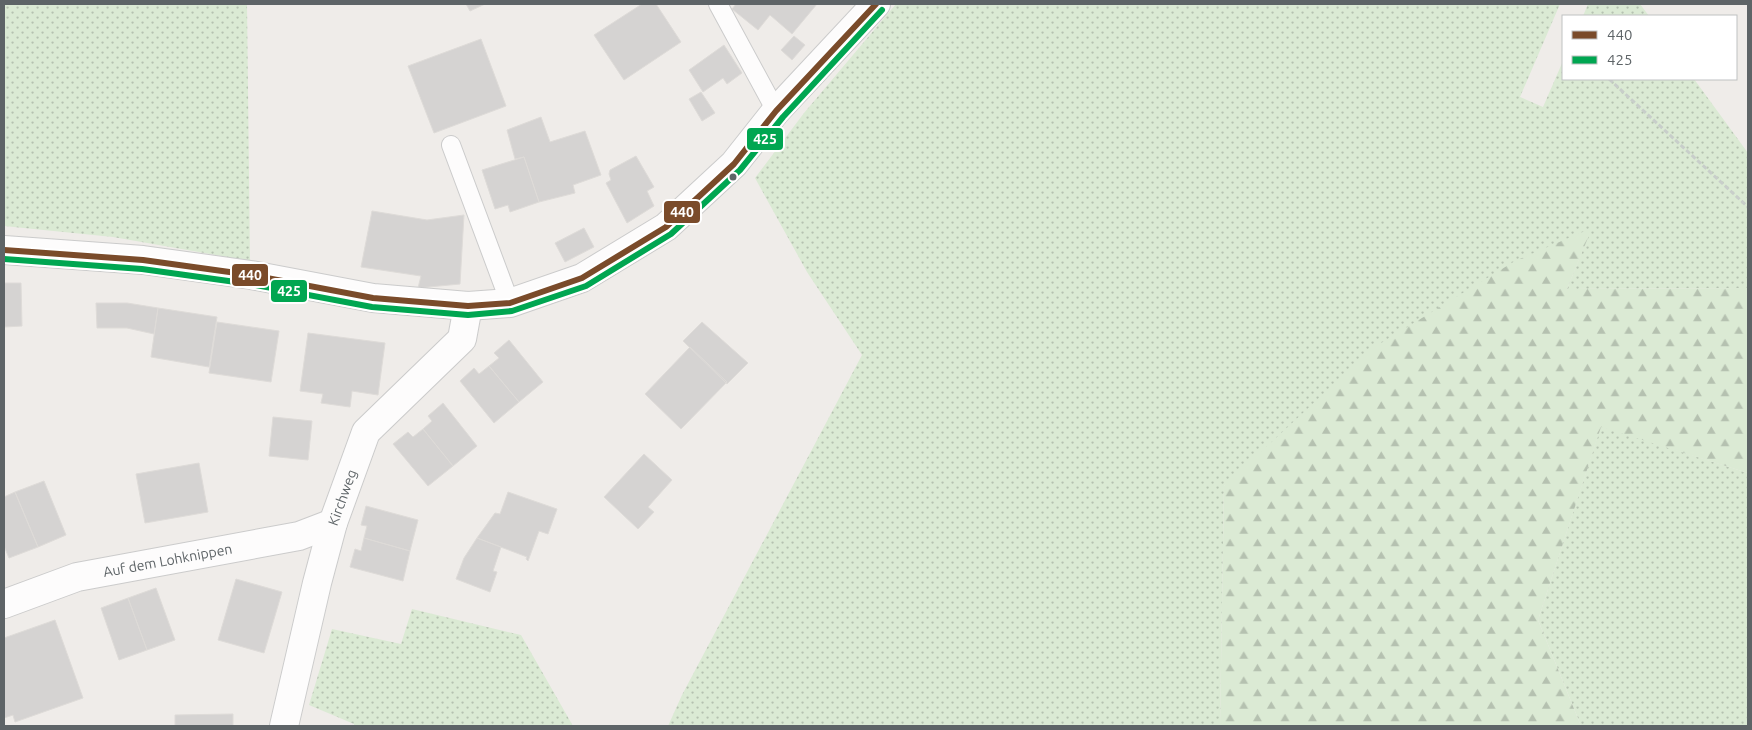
<svg xmlns="http://www.w3.org/2000/svg" width="1752" height="730" viewBox="0 0 1752 730" font-family="Ubuntu,sans-serif">
<style>
.grass{fill:url(#grass-dots)}
.forest{fill:url(#forest-firs)}
.building{fill:#d5d3d2;stroke:#dedbd8}
.lines{fill:none;stroke-linecap:round;stroke-linejoin:round}
.lane-casing{stroke:#cbcbcb;stroke-width:20}
.street-casing{stroke:#cbcbcb;stroke-width:30}
.path{stroke:#c8ceca;stroke-width:3;stroke-dasharray:5 2.5;stroke-linecap:butt}
.lane{stroke:#fdfcfc;stroke-width:18}
.street{stroke:#fdfcfc;stroke-width:28}
.bus-1-casing{stroke:#fff;stroke-width:10}
.bus-2-casing{stroke:#fff;stroke-width:10}
.bus-1{stroke:#7a4b2a;stroke-width:6}
.bus-2{stroke:#00a651;stroke-width:6}
.bus-dot{fill:#5e6467;stroke:#fff;stroke-width:2}
.labels{text-anchor:middle;dominant-baseline:central;stroke-width:4;stroke-linejoin:round;paint-order:stroke}
.street-label{font-size:14px;fill:#5e6467;stroke:#fff}
.line-badge{stroke:#fff;stroke-width:2}
.badge-label{font-size:14px;text-anchor:middle;font-weight:bold;fill:#fff}
</style>
<defs>
<pattern id="grass-dots" width="8" height="8" patternUnits="userSpaceOnUse" patternTransform="scale(1.25)"><rect width="8" height="8" fill="#dbead4"/><path d="M2 2h.1M6 6h.1" fill="none" stroke="#b5c1b0" stroke-width="1.8" stroke-linecap="round"/></pattern>
<pattern id="forest-firs" width="22" height="20" patternUnits="userSpaceOnUse" patternTransform="scale(1.25)"><rect width="22" height="20" fill="#dbead4"/><path d="M5 1l3.5 6h-7zM16 11l3.5 6h-7z" fill="#b5c1b0"/></pattern>
</defs>
<rect width="100%" height="100%" fill="#efece9"/>
<!-- grass -->
<path class="grass" d="M4,4H247L250,261L113,237L4,226Z
M896,4H1560L1520,97L1543,107L1563,61V79H1694L1748,153V288L1567,289L1591,229L1224,486L1220,726H668L682,695L862,355L807,272L755,178L804,113Z
M1588,4H1640L1649,16H1583Z
M1601,426L1748,473V726H1581L1538,620Z
M412,609L521,635L573,726H354V724L309,705L332,629L401,644Z"/>
<!-- forest -->
<path class="forest" d="M1592,228L1567,289L1748,288V473L1601,427L1538,620L1581,726H1220L1224,486L1373,348L1515,261Z"/>
<!-- building -->
<path class="building" d="M466,4H485L470,11Z
M642,4H656L681,42L624,80L594,35Z
M736,4H817L792,34L770,15L758,30L732,9Z
M794,36L805,45L792,60L781,50Z
M481,39L506,106L434,133L408,66Z
M724,45L742,73L727,84L723,78L703,92L689,70Z
M701,92L715,113L702,121L689,99Z
M541,117L550,142L585,131L601,175L573,185L575,193L539,202L524,157L515,159L507,130Z
M636,156L654,187L647,191L654,206L627,223L606,183L611,180L609,174L610,170Z
M524,157L539,202L510,212L508,205L495,209L482,170Z
M372,211L427,220L464,215L460,284L418,288L421,276L361,267Z
M584,228L594,247L565,262L555,243Z
M4,283H21L22,326L4,327Z
M96,303H127L158,308L154,334L127,328H97Z
M158,308L217,317L209,367L151,357Z
M217,322L279,331L271,382L209,373Z
M702,322L748,363L727,384L683,341Z
M308,333L385,343L378,395L352,391L350,407L321,403L323,394L300,391Z
M509,340L543,382L519,402L489,366L499,358L494,353Z
M690,347L727,382L681,429L645,394Z
M489,366L519,402L494,423L460,381L474,368L479,374Z
M443,403L477,446L453,466L423,429L432,421L428,416Z
M273,417L312,421L308,460L269,456Z
M423,429L453,466L428,486L393,444L408,432L413,437Z
M644,454L672,480L648,507L654,512L638,529L604,497Z
M199,463L208,512L145,523L136,474Z
M44,481L66,535L38,547L15,492Z
M15,492L38,547L9,558L4,546V497Z
M508,492L557,509L548,534L539,531L528,561L526,559L527,557L477,538L495,513L500,514Z
M366,506L418,520L410,551L364,538L367,526L361,525Z
M364,538L410,551L403,581L350,567L355,549L361,551Z
M477,538L501,547L493,571L497,572L490,592L456,579L464,558Z
M236,579L282,592L264,653L218,640Z
M156,588L175,640L147,650L128,598Z
M128,598L147,650L119,660L101,608Z
M55,620L83,698L15,722L13,715L4,718V638Z
M233,714V726H175V715Z"/>
<g class="lines">
<!-- lane casing -->
<g class="lane-casing">
<path id="lane" d="M718,4L776,111
M451,145L510,303"/>
</g>
<!-- street casing -->
<g class="street-casing">
<g id="street">
<path d="M4,250L143,260L251,275L373,298L468,306L510,303L582,278L666,227L734,164L776,111L876,4"/>
<path id="s1" d="M4,604L77,577L299,536L333,523"/>
<path id="s2" d="M284,726L317,583L333,523L366,432L462,339L468,306"/>
</g>
</g>
<!-- path -->
<path class="path" d="M1609,79L1748,207"/>
<!-- lane -->
<use href="#lane" class="lane"/>
<!-- street -->
<use href="#street" class="street"/>
<!-- bus-1 casing -->
<g class="bus-1-casing">
<path id="bus-1" d="M4,250L143,260L251,275L373,298L468,306L510,303L582,278L666,227L734,164L776,111L876,4"/>
</g>
<!-- bus-2 casing -->
<g class="bus-2-casing">
<path id="bus-2" d="M4,259L142,269L250,284L372,307L468,315L512,311L586,286L671,234L740,170L783,117L882,10"/>
</g>
<!-- bus-1 -->
<use href="#bus-1" class="bus-1"/>
<!-- bus-2 -->
<use href="#bus-2" class="bus-2"/>
</g>
<!-- markers -->
<circle class="bus-dot" cx="733" cy="177" r="4.5"/>
<g class="labels">
<!-- street labels -->
<g class="street-label">
<text stroke="none"><textPath href="#s2" startOffset="236">Kirchweg</textPath></text>
<text stroke="none"><textPath href="#s1" startOffset="170">Auf dem Lohknippen</textPath></text>
</g>
</g>
<g class="line-badge">
<rect x="746" y="127" width="38" height="24" rx="5" fill="#00a651"/>
<rect x="663" y="200" width="38" height="24" rx="5" fill="#7a4b2a"/>
<rect x="231" y="263" width="38" height="24" rx="5" fill="#7a4b2a"/>
<rect x="270" y="279" width="38" height="24" rx="5" fill="#00a651"/>
</g>
<g class="badge-label">
<text x="765" y="144">425</text>
<text x="682" y="217">440</text>
<text x="250" y="280">440</text>
<text x="289" y="296">425</text>
</g>
<!-- border -->
<rect width="1752" height="730" fill="none" stroke="#5e6467" stroke-width="10"/>
<!-- legend -->
<rect x="1562" y="15" width="175" height="65" fill="#ffffff" stroke="#bfc1c2"/>
<rect x="1572" y="31" width="25" height="8" fill="#7a4b2a" stroke="#bfc1c2"/>
<text x="1607" y="40" font-size="15" fill="#5e6467">440</text>
<rect x="1572" y="56" width="25" height="8" fill="#00a651" stroke="#bfc1c2"/>
<text x="1607" y="65" font-size="15" fill="#5e6467">425</text>
</svg>
